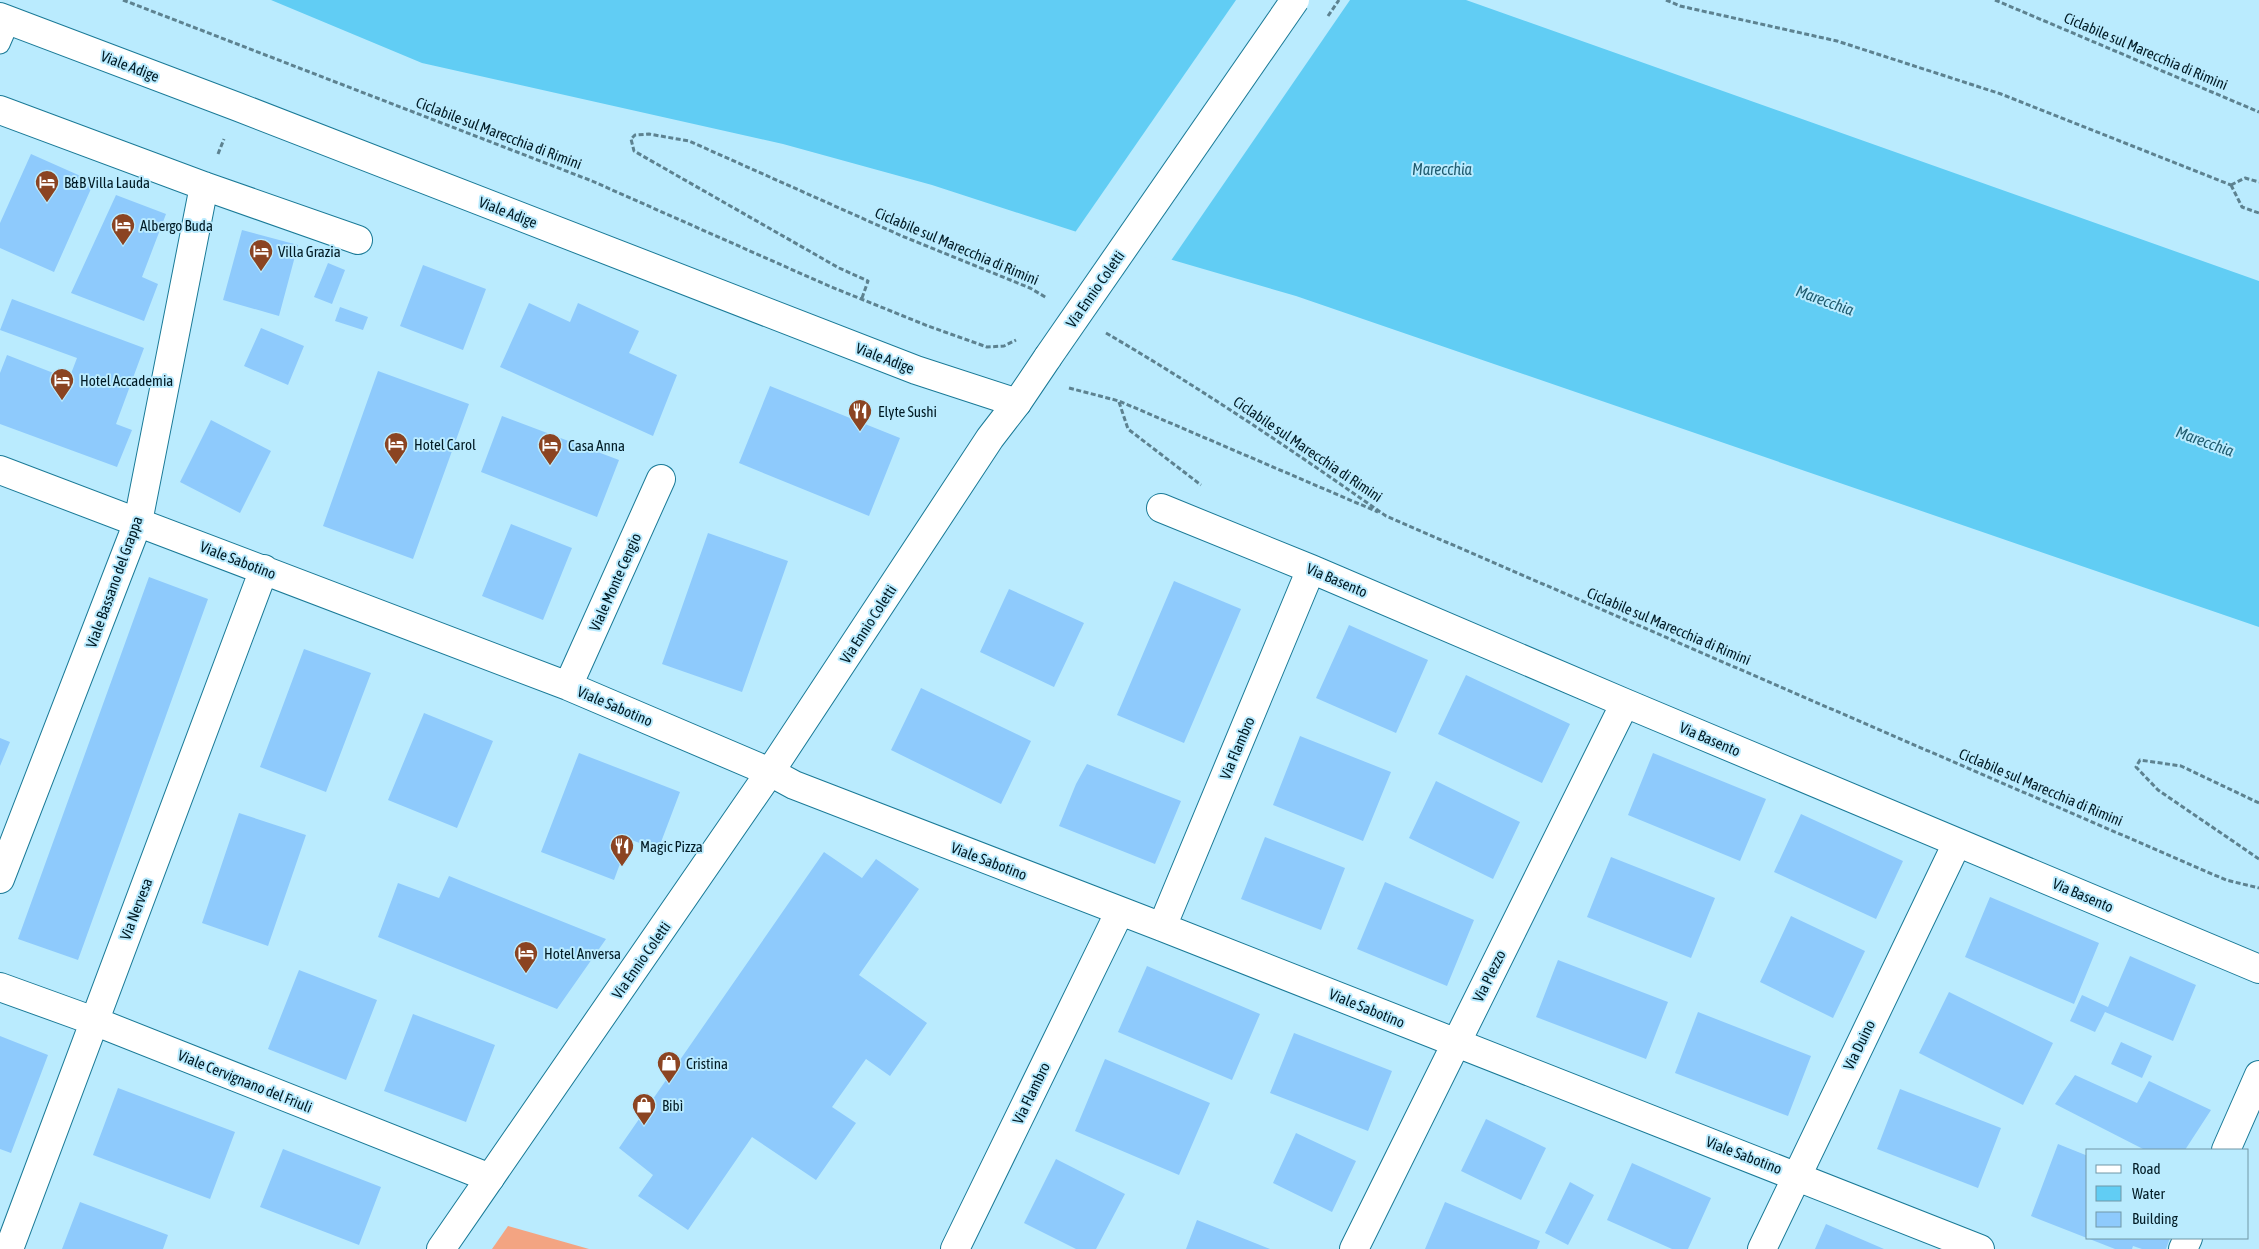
<svg xmlns="http://www.w3.org/2000/svg" width="2259" height="1249" viewBox="0 0 2259 1249" font-family="'Asap Condensed',sans-serif">
<style>
.green{fill:#f3a482}
.water{fill:#61cdf4}
.pier{fill:#baebfe}
.building{fill:#8ecafc}
.lines{fill:none;stroke-linecap:round;stroke-linejoin:round}
.service-casing{stroke:#1a7a97;stroke-width:21}
.minor-casing{stroke:#1a7a97;stroke-width:30}
.tertiary-casing{stroke:#1a7a97;stroke-width:30}
.path{stroke:#5d8290;stroke-width:3;stroke-dasharray:5 2.5;stroke-linecap:butt}
.service{stroke:#fff;stroke-width:19}
.minor{stroke:#fff;stroke-width:28}
.tertiary{stroke:#fff;stroke-width:28}
.tertiary-bridge-casing{stroke:#1a7a97;stroke-width:30;stroke-linecap:butt}
.path-bridge{stroke:#5d8290;stroke-width:3;stroke-dasharray:5 2.5;stroke-linecap:butt}
.tertiary-bridge{stroke:#fff;stroke-width:28}
.labels{text-anchor:middle;dominant-baseline:central;stroke-width:4;stroke-linejoin:round;paint-order:stroke}
.street-label{font-size:15px;fill:#011b25;stroke:#baebfe}
.poi-label{font-size:15px;fill:#011b25;stroke:#baebfe;text-anchor:start}
.water-label{font-size:16px;font-style:italic;fill:#1f5b6f;stroke:#baebfe}
</style>
<rect width="100%" height="100%" fill="#baebfe"/>
<!-- green -->
<path class="green" d="M508,1226L589,1249H492Z"/>
<!-- water -->
<path class="water" d="M271,0H1466L2259,281V627L1296,296L1080,233L932,185L783,144L422,63Z"/>
<!-- pier -->
<path class="pier" d="M1236,0H1350L1170,262L1074,234Z"/>
<!-- building -->
<path class="building" d="M31,154L94,182L54,272L0,248V223Z
M116,195L166,214L142,277L158,284L144,321L71,293Z
M242,230L298,245L279,316L223,300Z
M328,263L345,270L332,304L314,297Z
M423,265L486,289L463,350L400,326Z
M12,299L144,348L116,424L132,430L117,467L0,424V373L7,355L69,379L77,358L0,330Z
M529,303L570,322L578,303L639,331L629,353L677,375L653,436L500,367Z
M340,307L368,317L363,330L335,321Z
M261,328L304,346L288,385L244,366Z
M378,371L469,404L413,559L323,526Z
M770,386L900,438L869,516L739,463Z
M502,416L619,460L597,517L481,472Z
M211,420L271,451L240,513L180,482Z
M511,524L572,548L543,620L482,596Z
M708,533L788,561L742,692L662,664Z
M149,577L208,599L78,960L18,939Z
M1174,581L1241,609L1184,743L1117,715Z
M1009,589L1084,623L1054,687L980,652Z
M1349,625L1428,660L1396,733L1316,698Z
M304,649L371,673L326,792L260,767Z
M1466,675L1570,724L1542,783L1438,734Z
M921,688L1031,741L1001,804L891,750Z
M424,713L493,741L457,828L388,800Z
M1300,736L1391,772L1363,841L1273,805Z
M0,738L10,742L0,766Z
M579,753L680,792L658,850L629,839L614,880L541,852Z
M1653,753L1766,799L1740,861L1628,815Z
M1087,764L1181,801L1155,864L1059,826L1076,784Z
M1436,781L1520,822L1493,879L1409,838Z
M239,813L306,835L268,946L202,923Z
M1801,814L1903,861L1876,919L1774,872Z
M1265,837L1345,868L1321,930L1241,899Z
M824,852L862,878L876,859L919,889L859,975L927,1023L890,1076L866,1059L832,1107L856,1123L816,1180L752,1137L688,1230L638,1196L653,1175L619,1148Z
M1611,857L1715,898L1691,958L1587,917Z
M449,876L606,939L557,1009L378,937L398,883L439,898Z
M1385,882L1474,920L1447,986L1357,949Z
M1990,897L2099,943L2074,1004L1965,957Z
M1791,916L1865,951L1833,1018L1760,982Z
M2130,956L2196,985L2173,1041L2105,1012L2095,1032L2070,1021L2082,995L2108,1007Z
M1558,960L1668,1002L1646,1059L1536,1017Z
M1147,966L1260,1014L1232,1080L1118,1032Z
M299,970L377,1000L346,1080L268,1049Z
M1949,992L2053,1043L2023,1105L1919,1053Z
M1698,1012L1811,1056L1788,1116L1675,1073Z
M413,1014L495,1045L466,1122L384,1091Z
M1294,1033L1392,1071L1368,1131L1270,1093Z
M0,1036L48,1055L11,1153L0,1149Z
M2121,1042L2152,1056L2142,1078L2111,1064Z
M1105,1059L1210,1103L1179,1175L1075,1131Z
M2075,1075L2137,1103L2149,1081L2211,1110L2185,1150H2145L2055,1104Z
M118,1088L235,1132L210,1199L93,1155Z
M1900,1089L2001,1128L1978,1188L1877,1149Z
M1486,1119L1546,1148L1521,1200L1461,1171Z
M1296,1133L1356,1161L1332,1212L1273,1183Z
M2058,1144L2088,1156V1238H2170L2166,1249H2142L2133,1246L2132,1249H2115L2031,1216Z
M283,1149L381,1187L359,1245L260,1207Z
M1056,1159L1125,1194L1096,1249H1076L1024,1223Z
M1632,1163L1711,1198L1688,1249H1672L1607,1220Z
M1570,1182L1594,1195L1568,1245L1545,1233Z
M80,1202L168,1235L163,1249H62Z
M1445,1202L1540,1241L1537,1249H1425Z
M1197,1220L1270,1249H1186Z
M1826,1224L1884,1249H1815Z"/>
<g class="lines">
<!-- service casing -->
<g class="service-casing">
<path id="service" d="M0,44L10,21"/>
</g>
<!-- minor casing -->
<g class="minor-casing">
<path id="minor" d="M0,17L238,107L916,370L1017,403
M0,110L204,186L358,240
M0,470L568,686L770,772L794,785L1162,927L1980,1249
M1161,508L1311,569L1625,703L2259,969
M568,686L661,479
M0,879L138,522L204,186
M1162,927L1311,569
M0,987L94,1021L490,1178
M2226,1150L2259,1075
M9,1249L264,569
M955,1249L1120,911
M1354,1249L1625,703
M1762,1249L1957,843
M2183,1249L2188,1238"/>
</g>
<!-- tertiary casing -->
<g class="tertiary-casing">
<path id="tertiary" d="M441,1249L770,772L990,438L1017,403L1048,357"/>
</g>
<!-- path -->
<path class="path" d="M123,0L592,181L829,286L928,326L987,347L1004,346L1016,340
M1666,0L1680,6L1837,41L2001,94L2231,185
M1995,0L2259,112
M218,154L224,139
M2231,185L2242,207L2259,213
M2231,185L2245,178L2259,182
M862,298L868,281L839,268L634,151L631,139L635,135L649,134L689,141L902,236L1030,288L1047,298
M1106,333C1202,389 1295,452 1386,516L2226,880L2259,888
M1069,388L1119,401L1378,512
M1119,402L1128,429L1201,485
M2259,803L2181,766L2140,760L2136,767L2158,790L2259,859"/>
<!-- service -->
<use href="#service" class="service"/>
<!-- minor -->
<use href="#minor" class="minor"/>
<!-- tertiary -->
<use href="#tertiary" class="tertiary"/>
<!-- tertiary-bridge casing -->
<g class="tertiary-bridge-casing">
<path id="tertiary-bridge" d="M1048,357L1295,0"/>
</g>
<!-- path-bridge -->
<path class="path-bridge" d="M1328,16L1339,0"/>
<!-- tertiary-bridge -->
<use href="#tertiary-bridge" class="tertiary-bridge"/>
</g>
<!-- icons -->
<defs>
<g id="hotel-pin" transform="scale(1.25)"><path d="M0 17L-7.5 6A9.5 9.5 0 1 1 7.5 6Z" fill="#8b4422" stroke="#baebfe"/><path d="M-6-4.5h1.5V1H6V5H4.5V3h-9V5H-6ZM-4 0a1.8 1.8 0 1 1 3.6 0ZM.5 0V-2.5h3Q6-2.5 6 0Z" fill="#fff"/></g>
<g id="restaurant-pin" transform="scale(1.25)"><path d="M0 17L-7.5 6A9.5 9.5 0 1 1 7.5 6Z" fill="#8b4422" stroke="#baebfe"/><path d="M-5-6h1v4h1v-4h1v4h1v-4h1v5L-1.5 .5V6h-2V.5L-5-1ZM5-6V6H3V1.5H1.5Q1.5-4 5-6Z" fill="#fff"/></g>
<g id="shop-pin" transform="scale(1.25)"><path d="M0 17L-7.5 6A9.5 9.5 0 1 1 7.5 6Z" fill="#8b4422" stroke="#baebfe"/><path d="M-5-2.5h2.3a2.7 3.5 0 0 1 5.4 0H5L5.5 6h-11ZM-1.5-2.5h3a1.5 2.3 0 0 0-3 0Z" fill="#fff"/></g>
</defs>
<g fill-rule="evenodd">
<use href="#hotel-pin" x="47" y="182"/>
<use href="#hotel-pin" x="123" y="225"/>
<use href="#hotel-pin" x="261" y="251"/>
<use href="#hotel-pin" x="62" y="380"/>
<use href="#restaurant-pin" x="860" y="411"/>
<use href="#hotel-pin" x="396" y="444"/>
<use href="#hotel-pin" x="550" y="445"/>
<use href="#restaurant-pin" x="622" y="846"/>
<use href="#hotel-pin" x="526" y="953"/>
<use href="#shop-pin" x="669" y="1063"/>
<use href="#shop-pin" x="644" y="1105"/>
</g>
<g class="labels">
<!-- street labels -->
<g class="street-label">
<text transform="translate(2146 51) rotate(23)">Ciclabile sul Marecchia di Rimini</text>
<text transform="translate(130 66) rotate(21)">Viale Adige</text>
<text transform="translate(499 133) rotate(21)">Ciclabile sul Marecchia di Rimini</text>
<text transform="translate(508 212) rotate(21)">Viale Adige</text>
<text transform="translate(957 246) rotate(23)">Ciclabile sul Marecchia di Rimini</text>
<text transform="translate(1095 289) rotate(-55)">Via Ennio Coletti</text>
<text transform="translate(885 358) rotate(21)">Viale Adige</text>
<text transform="translate(1308 449) rotate(34)">Ciclabile sul Marecchia di Rimini</text>
<text transform="translate(238 560) rotate(21)">Viale Sabotino</text>
<text transform="translate(1337 580) rotate(23)">Via Basento</text>
<text transform="translate(114 582) rotate(-70)">Viale Bassano del Grappa</text>
<text transform="translate(615 582) rotate(-66)">Viale Monte Cengio</text>
<text transform="translate(868 624) rotate(-57)">Via Ennio Coletti</text>
<text transform="translate(1669 626) rotate(23)">Ciclabile sul Marecchia di Rimini</text>
<text transform="translate(615 706) rotate(23)">Viale Sabotino</text>
<text transform="translate(1710 739) rotate(23)">Via Basento</text>
<text transform="translate(1237 748) rotate(-67)">Via Flambro</text>
<text transform="translate(2041 787) rotate(23)">Ciclabile sul Marecchia di Rimini</text>
<text transform="translate(989 861) rotate(21)">Viale Sabotino</text>
<text transform="translate(2083 895) rotate(23)">Via Basento</text>
<text transform="translate(136 909) rotate(-69)">Via Nervesa</text>
<text transform="translate(641 960) rotate(-55)">Via Ennio Coletti</text>
<text transform="translate(1489 976) rotate(-64)">Via Plezzo</text>
<text transform="translate(1367 1008) rotate(22)">Viale Sabotino</text>
<text transform="translate(1859 1045) rotate(-64)">Via Duino</text>
<text transform="translate(245 1081) rotate(22)">Viale Cervignano del Friuli</text>
<text transform="translate(1031 1093) rotate(-64)">Via Flambro</text>
<text transform="translate(1744 1155) rotate(21)">Viale Sabotino</text>
</g>
<!-- poi labels -->
<g class="poi-label">
<text x="64" y="182">B&amp;B Villa Lauda</text>
<text x="140" y="225">Albergo Buda</text>
<text x="278" y="251">Villa Grazia</text>
<text x="80" y="380">Hotel Accademia</text>
<text x="878" y="411">Elyte Sushi</text>
<text x="414" y="444">Hotel Carol</text>
<text x="568" y="445">Casa Anna</text>
<text x="640" y="846">Magic Pizza</text>
<text x="544" y="953">Hotel Anversa</text>
<text x="686" y="1063">Cristina</text>
<text x="662" y="1105">Bibì</text>
</g>
<!-- water labels -->
<g class="water-label">
<text x="1442" y="169">Marecchia</text>
<text transform="translate(1825 300) rotate(20)">Marecchia</text>
<text transform="translate(2205 441) rotate(20)">Marecchia</text>
</g>
</g>
<!-- legend -->
<rect x="2086" y="1149" width="162" height="90" fill="#baebfe" stroke="#7098a7"/>
<rect x="2096" y="1165" width="25" height="8" fill="#ffffff" stroke="#7098a7"/>
<text x="2132" y="1174" font-size="15" fill="#011b25">Road</text>
<rect x="2096" y="1186" width="25" height="15" fill="#61cdf4" stroke="#7098a7"/>
<text x="2132" y="1199" font-size="15" fill="#011b25">Water</text>
<rect x="2096" y="1212" width="25" height="15" fill="#8ecafc" stroke="#7098a7"/>
<text x="2132" y="1224" font-size="15" fill="#011b25">Building</text>
</svg>
